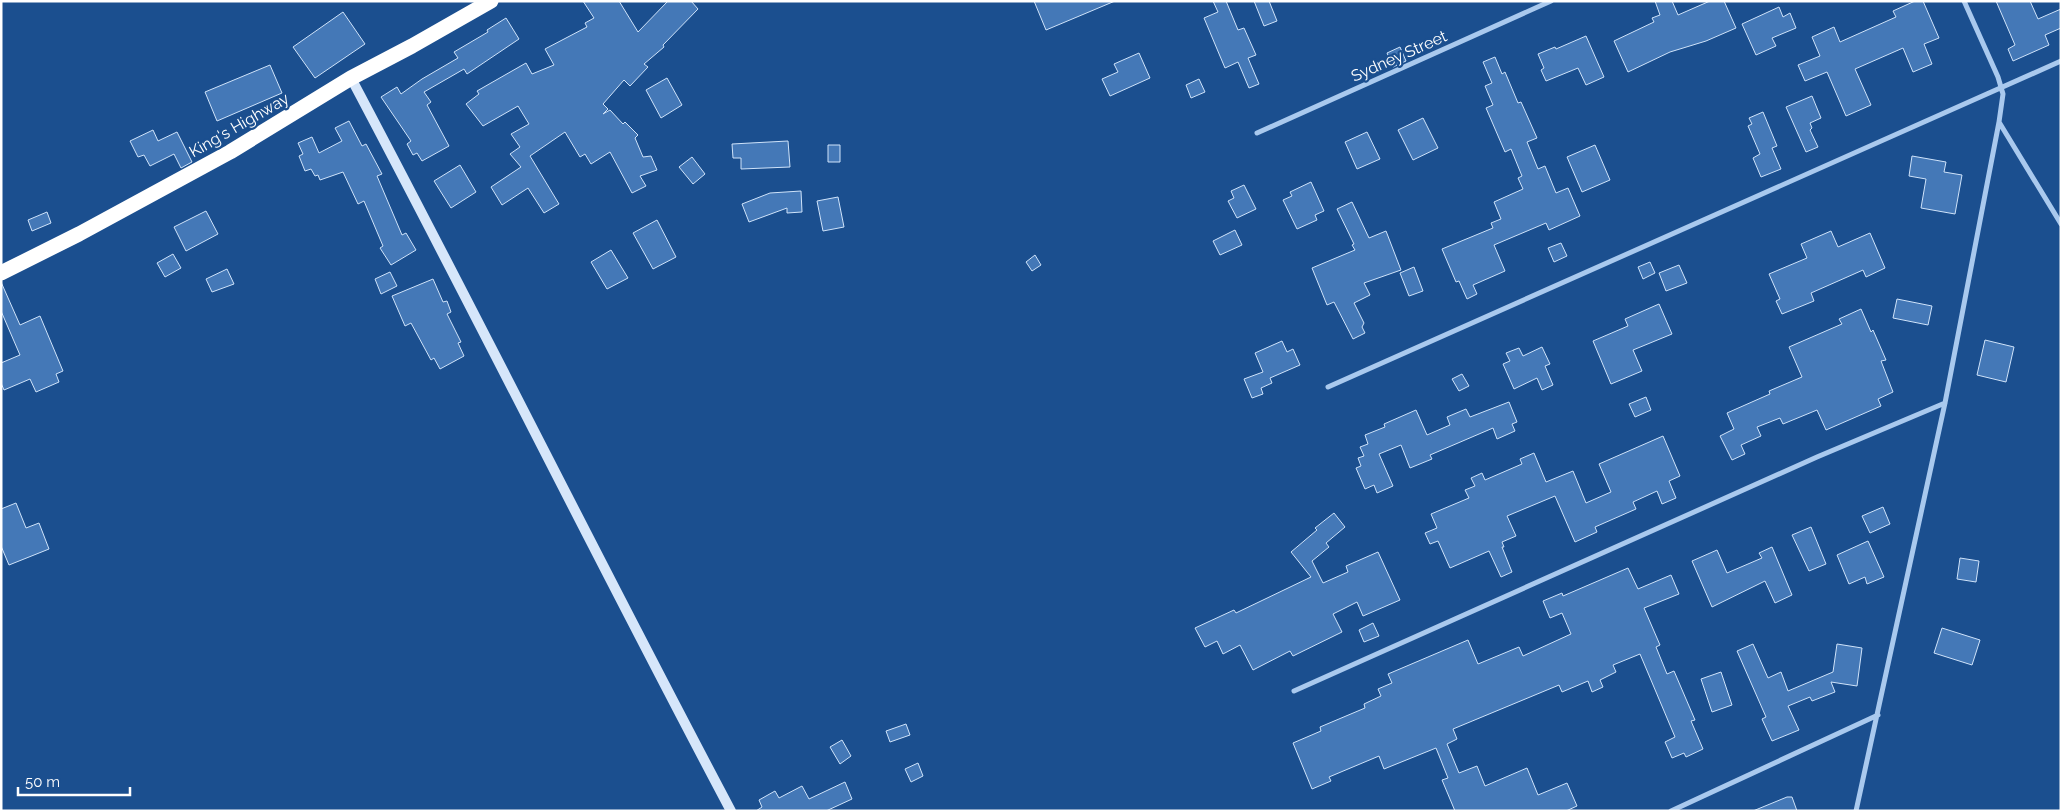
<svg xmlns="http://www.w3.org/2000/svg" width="2062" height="812" viewBox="0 0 2062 812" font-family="Raleway,sans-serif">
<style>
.building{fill:#4478b7;stroke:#cfe3fa}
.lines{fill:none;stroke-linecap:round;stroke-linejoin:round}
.street{stroke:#a9c9ee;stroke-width:5}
.secondary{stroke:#d6e6fa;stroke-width:10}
.highway{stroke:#fff;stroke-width:15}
.labels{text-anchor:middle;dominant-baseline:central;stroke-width:4.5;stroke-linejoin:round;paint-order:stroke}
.street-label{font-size:16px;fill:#fff;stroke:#1b4f8f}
</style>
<rect width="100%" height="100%" fill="#1b4f8f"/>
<!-- building -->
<path class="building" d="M583,1H619L638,32L668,1H691L698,9L663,45L664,47L644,64L648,67L630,86L624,80L603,104L608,109L603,114L610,110L623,124L625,122L638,135L635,138L643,157L651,156L657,170L640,176L646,186L632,193L610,152L591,164L585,154L580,157L565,132L530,156L559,204L544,213L528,188L502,205L491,187L521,167L510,154L520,147L511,134L529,124L518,106L483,126L466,104L479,94L477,91L526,63L532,74L554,65L545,49L587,27L585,23L594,18Z
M1034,1H1115L1046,30Z
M1213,1H1226L1238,30L1244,28L1256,55L1248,58L1259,84L1249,88L1238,62L1225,68L1204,18L1218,12Z
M1254,1H1269L1277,21L1264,26Z
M1655,1H1672L1678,15L1710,1H1724L1736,28L1706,41L1670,52L1628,72L1614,41L1654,22L1652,18L1660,15Z
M1915,1H1923L1939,38L1924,44L1932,64L1913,72L1903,48L1855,69L1871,105L1846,116L1827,72L1805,81L1798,65L1820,56L1812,37L1834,27L1840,42L1896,17L1893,11Z
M1996,1H2030L2038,19L2061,9V28L2045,35L2049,45L2013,61L2008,49L2015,45Z
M1779,7L1783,17L1790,13L1796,28L1772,38L1776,46L1756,55L1742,24Z
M343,12L365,44L315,78L293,47Z
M506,18L519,39L467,74L464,69L424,92L431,102L427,105L449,146L422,161L417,153L413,155L407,144L411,141L381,97L397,87L401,94L422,79L458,58L454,52L488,32L487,30Z
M1586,36L1604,77L1586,85L1578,68L1546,81L1541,70L1544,68L1538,54L1555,47L1556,49Z
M1400,47L1406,61L1393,67L1387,53Z
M1139,53L1150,78L1110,96L1102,79L1118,72L1114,64Z
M1495,57L1502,74L1505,72L1518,103L1521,102L1537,138L1527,142L1538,169L1545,166L1556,193L1568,188L1580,216L1549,230L1546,223L1494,245L1505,271L1473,285L1477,294L1467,299L1459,281L1456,282L1442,249L1493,228L1491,223L1501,219L1494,202L1523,189L1518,178L1522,176L1511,149L1505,152L1486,108L1493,105L1485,86L1492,83L1483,62Z
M270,65L282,93L217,121L205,92Z
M667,78L682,105L661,118L646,90Z
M1199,79L1205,92L1191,98L1186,85Z
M1812,96L1821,118L1810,123L1812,128L1810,130L1818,147L1806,152L1786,107Z
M1763,112L1777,146L1772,148L1781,169L1761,177L1753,158L1760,154L1748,126L1752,124L1749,118Z
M1423,118L1438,148L1413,160L1398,130Z
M349,121L362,146L366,144L382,174L377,176L402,235L406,233L416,250L391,265L380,248L383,246L364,201L358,204L343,172L320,180L318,175L315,176L311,169L305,171L299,156L303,154L298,143L312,137L319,153L342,141L335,128Z
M153,130L158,141L177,132L192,162L181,168L174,154L150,166L144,155L138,157L130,141Z
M1367,132L1380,159L1357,169L1345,142Z
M788,141L790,167L741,169V158H733L732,144Z
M828,145H840V162H828Z
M1595,145L1610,180L1582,192L1567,157Z
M1912,156L1946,162L1944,172L1962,175L1955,214L1921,208L1926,179L1909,176Z
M692,157L705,174L693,184L679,167Z
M460,165L476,192L451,208L434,181Z
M1311,182L1324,211L1315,215L1317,220L1297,229L1283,200L1292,196L1290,192Z
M1244,185L1256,209L1237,218L1228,201L1234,198L1231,191Z
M801,191L802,212L787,213V208L749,222L742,204L770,193Z
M838,197L844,227L823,231L817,201Z
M1352,202L1369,238L1386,231L1401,270L1364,283L1370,295L1354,303L1364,323L1362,327L1365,333L1353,339L1334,302L1327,305L1312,268L1355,250L1352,245L1354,244L1337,209Z
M206,211L218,234L186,251L174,227Z
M47,212L51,223L32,231L28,220Z
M657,220L676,257L653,269L633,233Z
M1235,230L1242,245L1220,255L1213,241Z
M1831,231L1838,247L1870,233L1885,268L1866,277L1863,270L1811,293L1814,301L1782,314L1776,301L1780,299L1769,274L1807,258L1801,244Z
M1561,243L1567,256L1554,262L1548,248Z
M611,250L628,278L607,289L591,262Z
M173,254L181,268L165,277L157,263Z
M1035,255L1041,265L1032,271L1026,262Z
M1650,262L1655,273L1643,279L1638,267Z
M1679,265L1687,283L1666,291L1659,273Z
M1414,267L1423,291L1409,296L1400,273Z
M227,269L234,284L212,292L206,279Z
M390,272L397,286L381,294L375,279Z
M433,279L443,302L447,301L451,312L447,314L461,342L458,343L464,356L440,369L434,358L431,360L411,323L405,326L392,296Z
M1,282L20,325L40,316L63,371L56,374L59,382L36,392L30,379L4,390L1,383V363L20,355L1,311Z
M1897,299L1932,306L1928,325L1893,318Z
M1659,304L1672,334L1633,350L1642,371L1611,384L1593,341L1628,326L1625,319Z
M1861,309L1871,332L1873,330L1886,360L1881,361L1893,392L1878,399L1881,406L1826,430L1817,410L1783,424L1780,418L1757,427L1761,436L1741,445L1745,454L1732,460L1720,436L1734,429L1727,413L1770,394L1769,391L1802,377L1789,347L1842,324L1839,319Z
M1985,340L2014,347L2006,382L1977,375Z
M1282,341L1287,352L1293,349L1300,365L1270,378L1272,383L1261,388L1263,394L1252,398L1244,379L1263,372L1255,353Z
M1542,347L1550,364L1545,366L1553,385L1542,390L1537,378L1514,389L1503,364L1510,361L1506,353L1519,348L1523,356Z
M1462,374L1469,386L1459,391L1452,379Z
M1646,397L1651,410L1635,417L1629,404Z
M1509,402L1517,422L1512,424L1515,431L1497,439L1493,428L1430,455L1432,459L1410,468L1401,445L1379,454L1393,486L1377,493L1374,485L1365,489L1356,468L1361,466L1358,458L1364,456L1360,447L1368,444L1365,435L1385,427L1384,424L1416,410L1427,435L1450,425L1447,417L1466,409L1470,417Z
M1663,436L1680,476L1669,481L1676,498L1662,504L1657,491L1633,502L1636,509L1595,527L1597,532L1575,542L1555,496L1507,516L1516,536L1502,542L1504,547H1502L1512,572L1501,577L1489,551L1450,568L1438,541L1430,544L1425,533L1437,528L1431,514L1469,498L1465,490L1475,486L1471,478L1482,473L1485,480L1522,464L1520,459L1534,453L1546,482L1573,471L1586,503L1611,492L1599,464Z
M16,503L26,528L39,523L49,549L9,565L1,546V509Z
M1883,507L1890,524L1870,533L1862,516Z
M1334,513L1345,527L1326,543L1329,547L1312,561L1323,583L1348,572L1346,566L1378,552L1400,600L1363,616L1357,602L1333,614L1342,632L1293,656L1290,651L1253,670L1240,645L1223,654L1217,641L1205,647L1195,628L1234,610L1236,613L1311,577L1291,552L1317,530L1315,528Z
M1811,527L1826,564L1809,571L1792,535Z
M1868,541L1884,577L1867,584L1865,577L1849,584L1837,555Z
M1772,547L1792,595L1775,603L1765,581L1712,607L1692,561L1717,550L1727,573L1762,558L1759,553Z
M1960,558L1979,561L1976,582L1957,579Z
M1628,568L1638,589L1671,575L1679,594L1644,608L1660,645L1656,647L1667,674L1674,671L1695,720L1691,721L1703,749L1686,757L1684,753L1672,758L1665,742L1675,737L1640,654L1613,665L1616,672L1600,680L1603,687L1592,692L1588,681L1562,692L1559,685L1453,729L1457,739L1447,744L1459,773L1477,766L1485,786L1527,768L1538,795L1567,783L1577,806L1566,811H1455L1442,780L1448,778L1436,748L1384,769L1379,756L1329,777L1331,781L1312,789L1293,743L1321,731L1320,727L1365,708L1364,704L1381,696L1378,689L1392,683L1388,674L1468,640L1478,664L1519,647L1523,656L1571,634L1562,613L1550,618L1543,601L1562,593L1563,596Z
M1373,623L1379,636L1364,642L1359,630Z
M1942,628L1980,640L1972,665L1934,653Z
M1753,644L1768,678L1781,672L1788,691L1833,672L1837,644L1862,648L1857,686L1831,682L1835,692L1812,701L1810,697L1788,706L1799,730L1772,741L1762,719L1766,717L1737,651Z
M1721,672L1732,705L1712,712L1701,679Z
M906,724L910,735L890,742L886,731Z
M842,740L851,756L840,764L830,747Z
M918,763L923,776L911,782L905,769Z
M845,782L852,799L826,811H756L762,807L759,800L775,791L779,798L802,786L809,799Z
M1787,797H1792L1797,811H1753Z"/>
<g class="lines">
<!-- street -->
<path class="street" d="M1964,1L1998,77L2003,94L1999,122L2061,224
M1257,133L1551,1
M1328,387L2061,61
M1294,691L1817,457L1945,403
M1671,811L1878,715
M1856,811L1945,403L1999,122"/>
<!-- secondary -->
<path class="secondary" d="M351,78C480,321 602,568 731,811"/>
<!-- highway -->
<path class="highway" d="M1,273L79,234L230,152L351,78L412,46L491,1"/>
</g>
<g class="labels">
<!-- street labels -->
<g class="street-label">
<text transform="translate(1399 56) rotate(-24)">Sydney Street</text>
<text transform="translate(239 125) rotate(-30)">King's Highway</text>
</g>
</g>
<!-- border -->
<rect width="2062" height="812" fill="none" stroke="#ffffff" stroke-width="5"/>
<!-- scale -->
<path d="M18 787v8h112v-8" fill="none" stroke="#ffffff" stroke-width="2.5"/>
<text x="25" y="787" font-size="15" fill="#ffffff" stroke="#1b4f8f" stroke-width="4" paint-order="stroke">50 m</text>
</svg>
